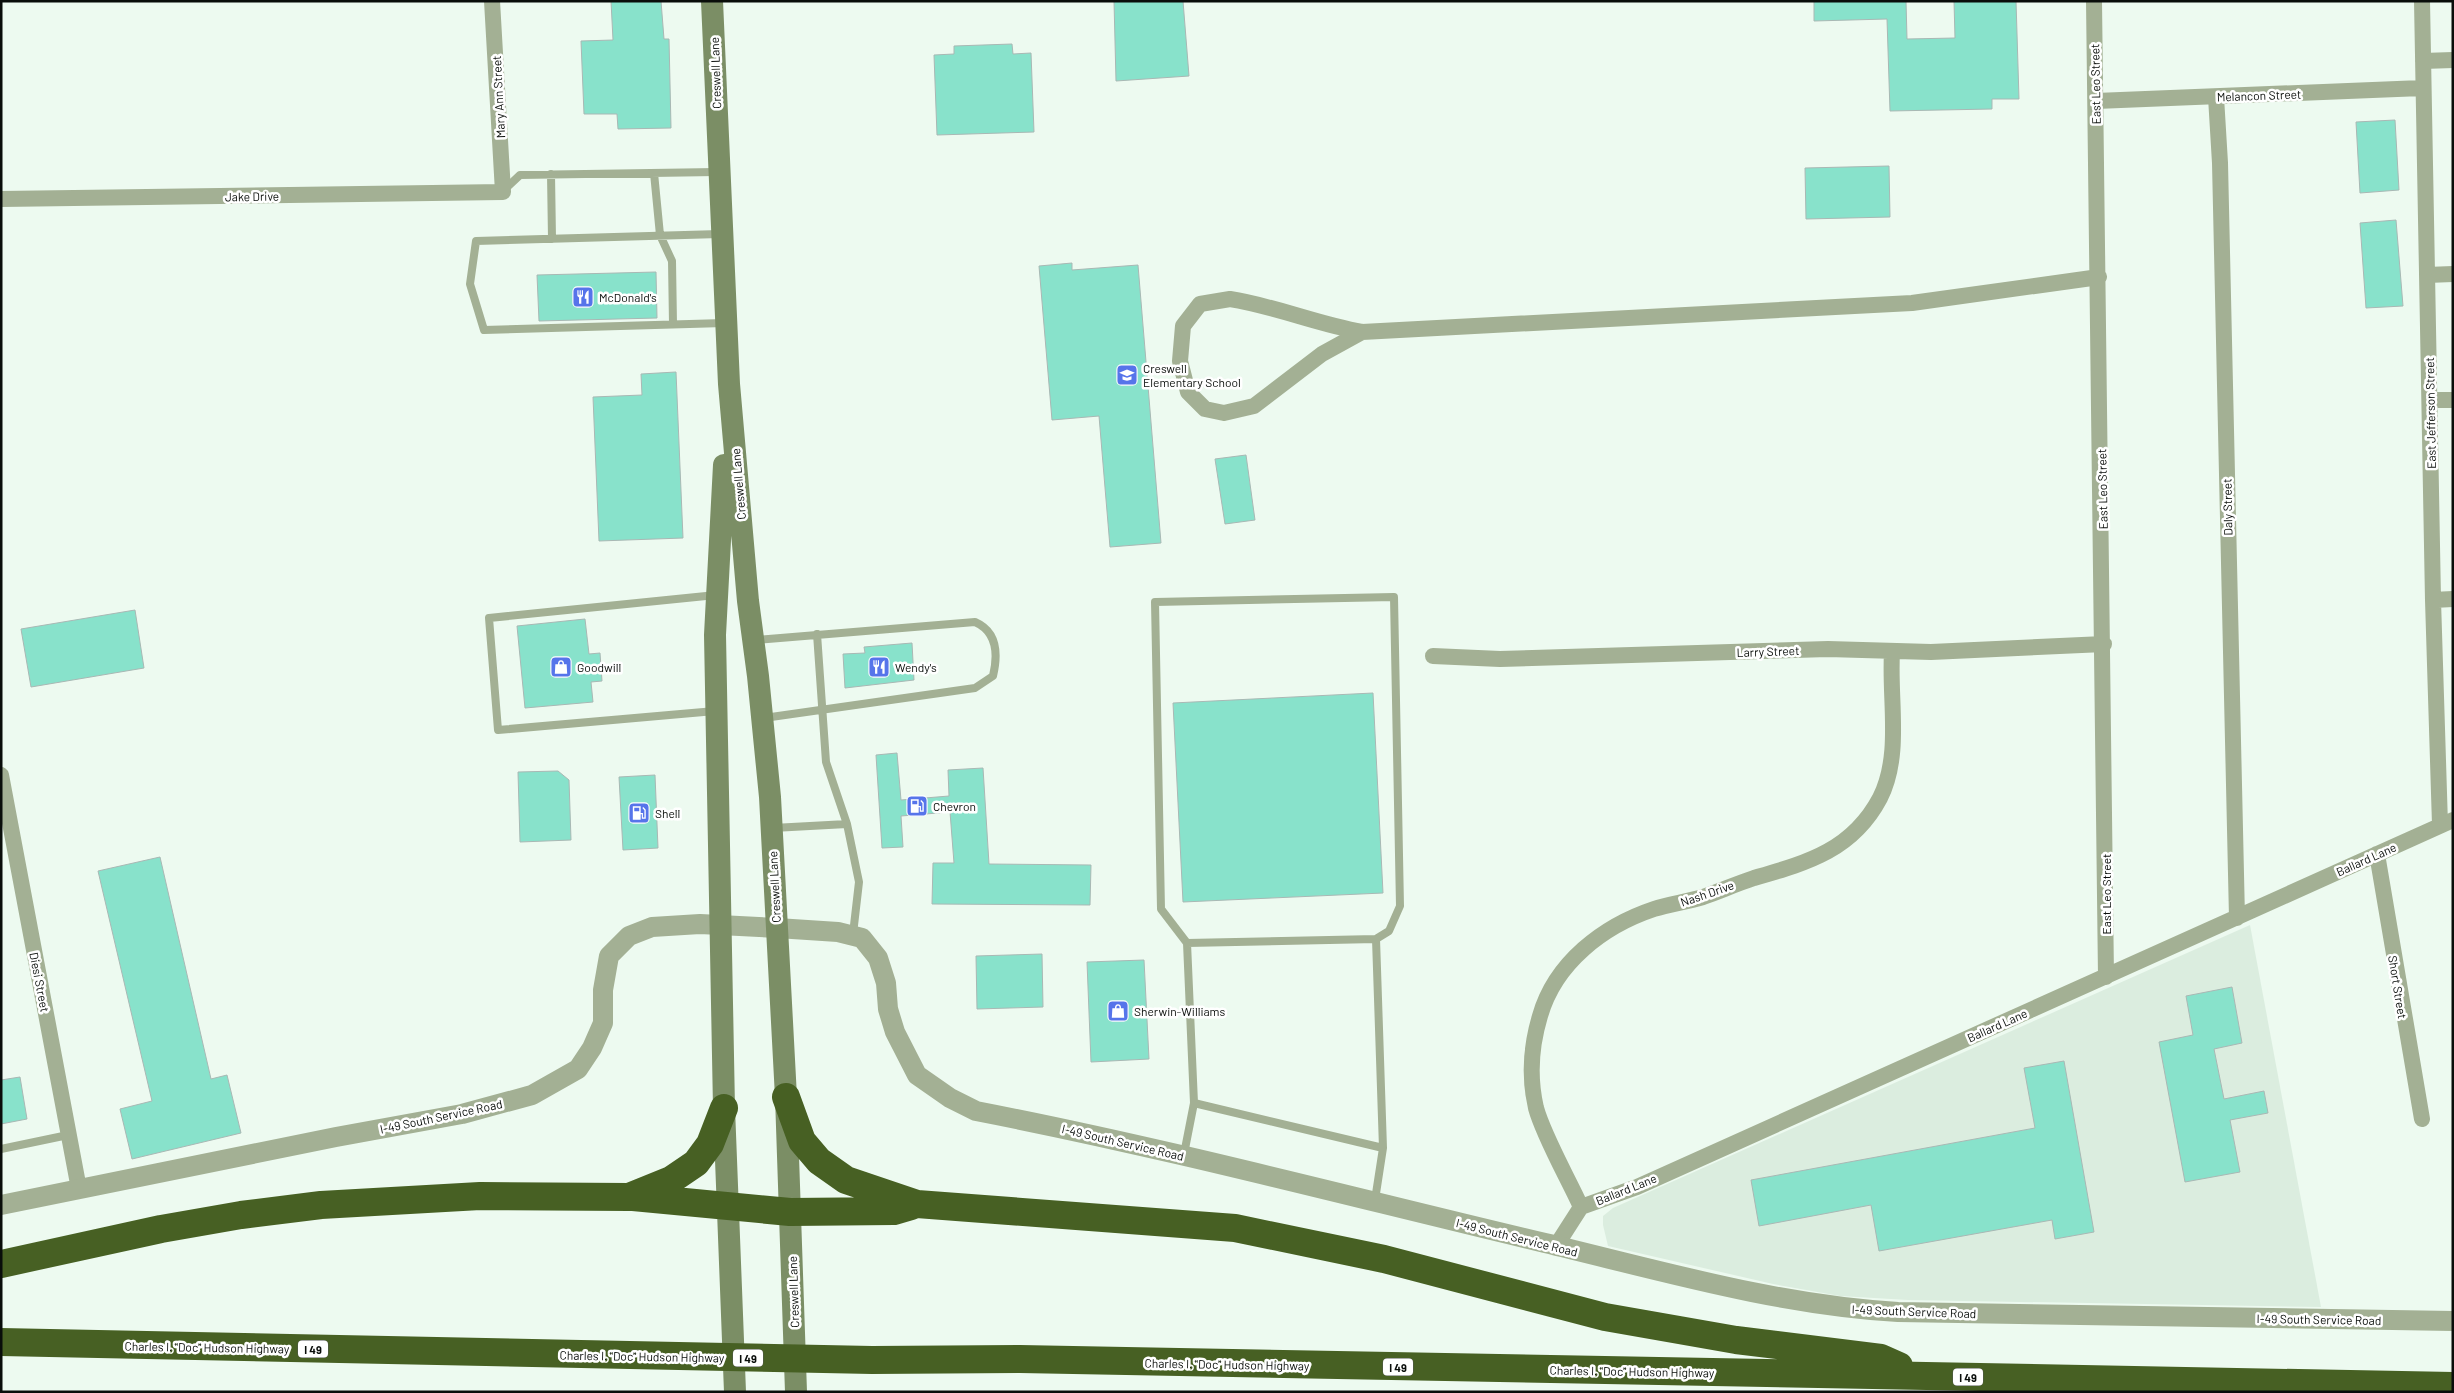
<svg xmlns="http://www.w3.org/2000/svg" width="2454" height="1393" viewBox="0 0 2454 1393" font-family="Barlow,sans-serif">
<style>
.built{fill:#dbeddf}
.building{fill:#88e2cb;stroke:#a9b8b4}
.lines{fill:none;stroke-linecap:round;stroke-linejoin:round}
.service{stroke:#a3b094;stroke-width:8}
.minor{stroke:#a3b094;stroke-width:16}
.tertiary{stroke:#a3b094;stroke-width:20}
.secondary{stroke:#7b8e65;stroke-width:22}
.motorway{stroke:#476023;stroke-width:28}
.labels{text-anchor:middle;dominant-baseline:central;stroke-width:5;stroke-linejoin:round;paint-order:stroke}
.shield{fill:#fff;stroke:#535654;stroke-width:1}
.shield-label{font-size:11px;font-weight:bold;fill:#090d0a}
.street-label{font-size:12px;fill:#090d0a;stroke:#fff}
.poi-label{font-size:12px;fill:#090d0a;stroke:#fff;text-anchor:start}
</style>
<rect width="100%" height="100%" fill="#edfaf0"/>
<!-- built -->
<path class="built" d="M2250,925L2321,1307L1908,1300L1840,1296L1773,1284L1608,1246L1603,1225V1216L1613,1208Z"/>
<!-- building -->
<path class="building" d="M611,1H661L664,39H669L671,128L618,129L617,114H584L581,41L613,40Z
M1114,1H1183L1189,76L1116,81Z
M1814,1H1906L1907,39L1955,38L1954,1H2016L2019,99H1992V109L1890,111L1887,19L1814,21Z
M1012,44L1013,54L1031,53L1034,132L937,135L934,55L954,54V46Z
M2395,120L2399,190L2360,193L2356,122Z
M1889,166L1890,217L1806,219L1805,168Z
M2396,220L2403,306L2366,308L2360,223Z
M1072,263V270L1138,265L1161,543L1110,547L1099,416L1052,420L1039,266Z
M656,272L657,318L539,321L537,275Z
M676,372L683,538L599,541L593,397L642,395L641,374Z
M1246,455L1255,520L1225,524L1215,459Z
M135,610L144,668L31,687L21,629Z
M585,619L589,654L600,653L602,681L591,682L593,702L525,708L517,626Z
M912,643L914,680L845,688L843,654L865,653L864,647Z
M1373,693L1383,893L1183,902L1173,703Z
M897,753L901,800L949,796L948,770L983,768L989,864L1091,865L1090,905L932,904L933,863H954L950,812L901,816L903,847L882,848L876,755Z
M558,771L569,780L571,840L520,842L518,772Z
M655,775L658,848L623,850L619,777Z
M160,857L211,1079L227,1075L241,1133L132,1159L120,1109L152,1101L98,871Z
M1042,954L1043,1007L977,1009L976,956Z
M1144,960L1149,1059L1091,1062L1087,962Z
M2232,987L2242,1043L2214,1049L2224,1099L2264,1091L2268,1113L2230,1120L2240,1172L2185,1182L2159,1042L2193,1035L2186,996Z
M2064,1061L2094,1232L2055,1239L2052,1220L1879,1251L1871,1205L1759,1226L1751,1180L2035,1128L2024,1068Z
M20,1077L27,1119L1,1124V1080Z"/>
<g class="lines">
<!-- service -->
<path class="service" d="M654,173L660,235L672,261L673,324
M551,174L552,239
M504,190L520,175L716,172
M720,234L476,241L470,284L484,330L724,323
M817,634L826,762L847,824L859,882L853,934
M756,640L975,622C998,632 998,655 993,676L975,688L764,718
M715,711L498,730L489,618L716,595
M773,828L847,824
M1187,943L1161,909L1155,602L1394,597L1400,906L1389,931L1376,939
M1194,1103L1187,943L1376,939L1383,1148
M1,1149L68,1135
M1184,1154L1194,1103L1383,1148L1375,1200"/>
<!-- minor -->
<path class="minor" d="M2094,1L2106,977
M2422,1L2433,600L2440,825
M2423,61L2453,60
M2216,97L2220,163L2237,918
M2096,101L2422,88
M1,199L503,192L492,1
M2427,275L2453,274
M1230,299C1275,306 1317,324 1362,332L1322,354L1254,406L1224,413L1205,409L1188,392L1180,361L1183,326L1200,304Z
M1362,332L1912,303L2099,277
M2430,400H2453
M2433,600L2453,599
M1433,656L1500,659L1828,649L1931,652L2104,644
M1,775L79,1189
M2377,854L2422,1119
M1581,1207C1568,1178 1544,1137 1536,1108C1529,1078 1531,1046 1540,1016C1555,963 1603,926 1654,909C1669,904 1687,902 1703,897C1720,891 1736,884 1754,878C1806,863 1852,851 1880,798C1902,755 1889,699 1892,653
M1556,1246L1581,1207L1637,1187L2453,820"/>
<!-- tertiary -->
<path class="tertiary" d="M1,1205L336,1137L462,1114L532,1095L578,1069L592,1048L603,1023V990L609,956L629,936L652,927L700,924L777,928L838,932L862,938L878,958L886,983L888,1009L895,1032L917,1075L950,1098L976,1111C1167,1148 1355,1198 1545,1243C1662,1271 1778,1305 1898,1312L2453,1321"/>
<!-- secondary -->
<path class="secondary" d="M712,1L729,384L748,601L758,676L770,797L786,1097L796,1392
M724,465L715,635L724,1108L735,1392"/>
<!-- motorway -->
<path class="motorway" d="M786,1097L802,1141L819,1161L846,1180L917,1204L1235,1228L1384,1259L1605,1317L1736,1340L1881,1358L1899,1366
M633,1197L790,1212L894,1211L911,1206
M1,1264L161,1229L241,1215L321,1205L480,1196L629,1197L671,1180L696,1163L710,1144L724,1108
M1,1342L872,1360L1020,1359L2453,1386"/>
</g>
<!-- icons -->
<defs>
<g id="restaurant-square" transform="scale(1.125)"><rect x="-9" y="-9" width="18" height="18" rx="4" fill="#5674ea" stroke="#fff"/><path d="M-5-6h1v4h1v-4h1v4h1v-4h1v5L-1.5 .5V6h-2V.5L-5-1ZM5-6V6H3V1.5H1.5Q1.5-4 5-6Z" fill="#fff"/></g>
<g id="school-square" transform="scale(1.125)"><rect x="-9" y="-9" width="18" height="18" rx="4" fill="#5674ea" stroke="#fff"/><path d="M0-5L7-2L0 1L-7-2ZM-4 1L0 2.5L4 1V4Q0 6-4 4Z" fill="#fff"/></g>
<g id="shop-square" transform="scale(1.125)"><rect x="-9" y="-9" width="18" height="18" rx="4" fill="#5674ea" stroke="#fff"/><path d="M-5-2.5h2.3a2.7 3.5 0 0 1 5.4 0H5L5.5 6h-11ZM-1.5-2.5h3a1.5 2.3 0 0 0-3 0Z" fill="#fff"/></g>
<g id="fuel-square" transform="scale(1.125)"><rect x="-9" y="-9" width="18" height="18" rx="4" fill="#5674ea" stroke="#fff"/><path d="M-5.5-6h7V0h2V4h1.3V-2.5L3-4.5l.8-.8L6-3V5H2.5V1h-1V6h-7ZM-4.2-4.7v3.2H.2V-4.7Z" fill="#fff"/></g>
</defs>
<g fill-rule="evenodd">
<use href="#restaurant-square" x="583" y="297"/>
<use href="#school-square" x="1127" y="375"/>
<use href="#shop-square" x="561" y="667"/>
<use href="#restaurant-square" x="879" y="667"/>
<use href="#fuel-square" x="917" y="806"/>
<use href="#fuel-square" x="639" y="813"/>
<use href="#shop-square" x="1118" y="1011"/>
</g>
<g class="labels">
<!-- shield labels -->
<g class="shield">
<rect x="298" y="1340.5" width="30" height="17" rx="4"/>
<rect x="733" y="1349.5" width="30" height="17" rx="4"/>
<rect x="1383" y="1358.5" width="30" height="17" rx="4"/>
<rect x="1953" y="1368.5" width="30" height="17" rx="4"/>
</g>
<g class="shield-label">
<text x="313" y="1349">I 49</text>
<text x="748" y="1358">I 49</text>
<text x="1398" y="1367">I 49</text>
<text x="1968" y="1377">I 49</text>
</g>
<!-- street labels -->
<g class="street-label">
<text transform="translate(715 73) rotate(-92)">Creswell Lane</text>
<text transform="translate(2095 84) rotate(-91)">East Leo Street</text>
<text transform="translate(2259 95) rotate(-2)">Melancon Street</text>
<text transform="translate(498 97) rotate(-93)">Mary Ann Street</text>
<text transform="translate(252 196) rotate(-1)">Jake Drive</text>
<text transform="translate(2430 413) rotate(-91)">East Jefferson Street</text>
<text transform="translate(738 484) rotate(-95)">Creswell Lane</text>
<text transform="translate(2102 489) rotate(-91)">East Leo Street</text>
<text transform="translate(2227 507) rotate(-91)">Daly Street</text>
<text transform="translate(1768 651) rotate(-2)">Larry Street</text>
<text transform="translate(2366 859) rotate(-24)">Ballard Lane</text>
<text transform="translate(774 887) rotate(-93)">Creswell Lane</text>
<text transform="translate(1707 893) rotate(-19)">Nash Drive</text>
<text transform="translate(2106 894) rotate(-90)">East Leo Street</text>
<text transform="translate(40 982) rotate(79)">Diesi Street</text>
<text transform="translate(2398 987) rotate(81)">Short Street</text>
<text transform="translate(1997 1025) rotate(-24)">Ballard Lane</text>
<text transform="translate(441 1116) rotate(-12)">I-49 South Service Road</text>
<text transform="translate(1123 1142) rotate(13)">I-49 South Service Road</text>
<text transform="translate(1626 1189) rotate(-22)">Ballard Lane</text>
<text transform="translate(1517 1237) rotate(14)">I-49 South Service Road</text>
<text transform="translate(793 1292) rotate(-92)">Creswell Lane</text>
<text transform="translate(1914 1311) rotate(2)">I-49 South Service Road</text>
<text transform="translate(2319 1319) rotate(1)">I-49 South Service Road</text>
<text transform="translate(207 1347) rotate(1)">Charles I. "Doc" Hudson Highway</text>
<text transform="translate(642 1356) rotate(1)">Charles I. "Doc" Hudson Highway</text>
<text transform="translate(1227 1364) rotate(1)">Charles I. "Doc" Hudson Highway</text>
<text transform="translate(1632 1371) rotate(1)">Charles I. "Doc" Hudson Highway</text>
</g>
<!-- poi labels -->
<g class="poi-label">
<text x="599" y="297">McDonald's</text>
<text x="1143" y="368">Creswell<tspan x="1143" dy="14">Elementary School</tspan></text>
<text x="577" y="667">Goodwill</text>
<text x="895" y="667">Wendy's</text>
<text x="933" y="806">Chevron</text>
<text x="655" y="813">Shell</text>
<text x="1134" y="1011">Sherwin-Williams</text>
</g>
</g>
<!-- border -->
<rect width="2454" height="1393" fill="none" stroke="#090d0a" stroke-width="5"/>
</svg>
